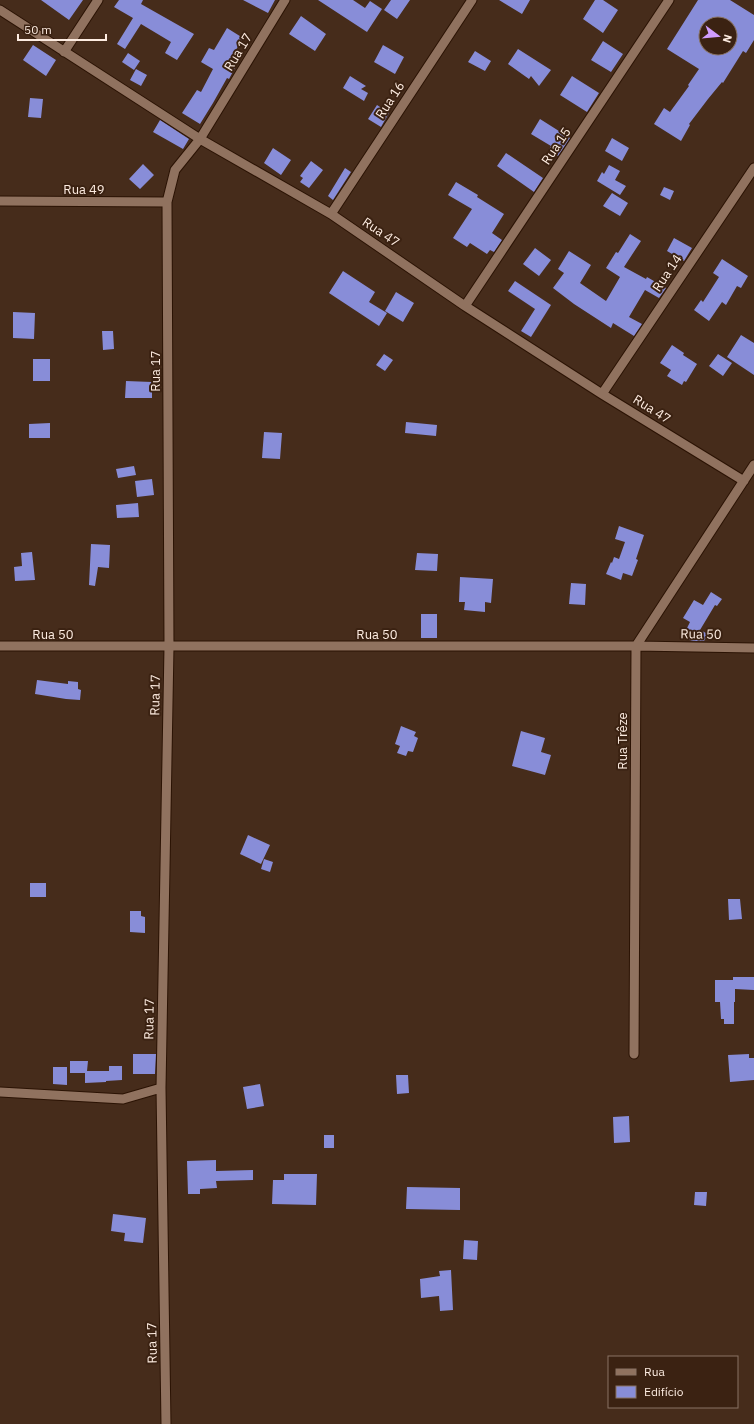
<svg xmlns="http://www.w3.org/2000/svg" width="754" height="1424" viewBox="0 0 754 1424" font-family="'IBM Plex Sans',sans-serif">
<style>
.building{fill:#888dd8;fill-rule:evenodd}
.lines{fill:none;stroke-linecap:round;stroke-linejoin:round}
.minor-casing{stroke:#2b1304;stroke-width:11}
.minor{stroke:#90725f;stroke-width:9}
.labels{text-anchor:middle;dominant-baseline:central;stroke-width:4;stroke-linejoin:round;paint-order:stroke}
.street-label{font-size:13px;fill:#fdece1;stroke:#3b2212}
</style>
<rect width="100%" height="100%" fill="#462c1b"/>
<!-- building -->
<path class="building" d="M41,0H83L69,20Z
M119,0H143L141,4L194,34L177,60L165,53L171,42L141,24L125,49L117,44L133,18L114,7Z
M243,0H275L268,13Z
M318,0H353L365,8L370,1L382,9L367,32Z
M391,0H410L397,19L384,10Z
M499,0H530L522,14Z
M595,0H603L618,10L603,33L583,19Z
M698,0H730L754,15V40L746,53L743,51L723,83L722,82L708,99L689,124L690,125L681,141L654,124L664,108L670,112L689,86L688,85L699,69L667,49ZM706,24H730V48H706Z
M301,16L326,34L315,51L289,34Z
M227,28L243,38L230,60L237,64L229,79L227,78L213,103L200,124L182,113L197,90L201,92L213,69L201,62L209,48L214,50Z
M603,41L623,54L611,72L591,60Z
M33,45L56,60L46,76L23,60Z
M383,45L404,57L395,74L374,62Z
M518,49L551,70L539,86L531,76L529,79L508,64Z
M475,51L491,61L485,71L468,62Z
M128,53L140,61L134,70L122,62Z
M136,69L147,75L141,86L130,80Z
M350,76L366,86L361,89L368,93L364,101L343,88Z
M572,76L599,93L587,112L560,95Z
M30,98L43,99L41,118L28,117Z
M377,105L389,113L381,127L368,119Z
M540,119L570,138L558,156L549,150L551,146L531,134Z
M160,120L189,139L183,149L153,132Z
M612,138L629,148L622,161L605,151Z
M273,148L291,160L281,175L264,163Z
M506,153L543,178L534,192L497,166Z
M311,161L323,170L309,188L300,182L303,178L300,176Z
M143,164L154,175L140,189L129,179Z
M609,165L620,171L615,180L626,186L620,195L597,181L602,172L604,174Z
M345,168L351,172L333,200L328,196Z
M456,182L478,195L477,197L504,214L492,233L502,240L494,252L490,250L487,254L470,243L467,247L453,238L472,209L448,195Z
M664,187L674,191L670,200L660,195Z
M612,193L628,203L620,216L603,206Z
M630,234L641,241L624,267L646,279L647,277L666,288L659,298L645,290L629,317L642,324L634,336L613,323L611,328L574,304L553,288L564,273L558,269L569,251L591,265L580,283L606,301L620,277L606,268L616,252L618,253Z
M674,238L692,248L684,261L667,251Z
M535,248L551,260L539,276L523,264Z
M722,259L748,276L741,288L737,286L726,305L722,302L709,321L694,310L701,300L703,302L719,277L713,273Z
M343,271L375,292L369,302L387,313L379,326L329,293Z
M515,281L551,305L531,337L521,331L535,309L508,291Z
M396,292L414,303L403,322L385,311Z
M13,312L35,313L34,339L13,338Z
M102,331H113L114,349L103,350Z
M741,335L754,343V375L727,357Z
M672,345L684,353L683,355L697,364L686,382L684,381L682,385L667,376L671,370L660,363Z
M384,354L393,360L385,371L376,365Z
M718,354L732,363L723,376L709,366Z
M33,359H50V381H33Z
M126,381L152,382V398H125Z
M406,422L437,425L436,436L405,433Z
M50,423V438H29V424Z
M264,432L282,433L280,459L262,458Z
M134,466L136,475L118,478L116,469Z
M152,479L154,495L137,497L135,481Z
M138,503L139,517L117,518L116,505Z
M619,526L644,535L636,559L638,560L632,576L623,573L621,580L606,574L611,562L612,563L614,557L619,559L625,542L615,539Z
M91,544L110,545L109,568L98,567L95,586L89,585Z
M32,552L35,580L15,581L14,567L22,566L21,553Z
M417,553L438,554L437,571L415,570Z
M460,577L493,579L491,603L485,602V612L464,610L465,602H459Z
M571,583L586,584L585,605L569,604Z
M711,592L722,599L717,606L715,605L700,630L708,634L704,641H692L683,636L690,622L683,618L694,600L703,605Z
M421,614H437V638H421Z
M37,680L68,684V681L78,682V689L81,690L80,700L66,699L35,694Z
M401,726L416,732L414,736L418,738L413,752L408,751L406,756L397,753L400,746L395,744Z
M521,731L545,738L541,752L551,755L545,775L512,766Z
M248,835L270,845L261,864L240,854Z
M264,859L273,862L270,872L261,869Z
M30,883H46V897H30Z
M728,899H740L742,919L729,920Z
M130,911H141V916L145,917V933L130,932Z
M733,977H754V990L735,989V1002H734V1024H724V1019H721L720,1002H715V980H733Z
M133,1054H156L155,1074H133Z
M749,1054V1058H754V1080L730,1082L728,1055Z
M70,1061H88L87,1071H109V1066H122V1080L106,1081V1082L85,1083V1073H70Z
M53,1067H67V1085L53,1084Z
M396,1075H408L409,1093L397,1094Z
M260,1084L264,1106L247,1109L243,1087Z
M629,1116L630,1142L614,1143L613,1117Z
M324,1135H334V1148H324Z
M216,1160V1171L253,1170V1180L216,1181L217,1188L200,1189V1194H188L187,1161Z
M284,1174H317L316,1205L272,1204L273,1180H284Z
M407,1187L460,1188V1210L406,1209Z
M695,1192H707L706,1206L694,1205Z
M113,1214L146,1218L143,1243L124,1241L125,1233L111,1231Z
M464,1240L478,1241L477,1260L463,1259Z
M451,1270L453,1310L440,1311L439,1296L421,1298L420,1279L440,1276L439,1271Z"/>
<g class="lines">
<!-- minor casing -->
<g class="minor-casing">
<path id="minor" d="M0,10L200,139L331,214L465,306L602,394L744,481
M64,52L98,0
M0,201L167,202
M331,214L472,0
M465,306L669,0
M602,394L754,168
M0,646H636L754,648
M634,1054L636,646L754,465
M0,1092L123,1099L161,1088
M166,1424L161,1088L169,647L167,202L175,170L200,139L285,0"/>
</g>
<!-- minor -->
<use href="#minor" class="minor"/>
</g>
<g class="labels">
<!-- street labels -->
<g class="street-label">
<text transform="translate(238 52) rotate(-59)">Rua 17</text>
<text transform="translate(390 100) rotate(-57)">Rua 16</text>
<text transform="translate(556 146) rotate(-56)">Rua 15</text>
<text x="84" y="189">Rua 49</text>
<text transform="translate(381 232) rotate(34)">Rua 47</text>
<text transform="translate(667 273) rotate(-56)">Rua 14</text>
<text transform="translate(155 371) rotate(-90)">Rua 17</text>
<text transform="translate(652 409) rotate(32)">Rua 47</text>
<text x="53" y="634">Rua 50</text>
<text x="377" y="634">Rua 50</text>
<text transform="translate(701 634) rotate(1)">Rua 50</text>
<text transform="translate(155 695) rotate(-89)">Rua 17</text>
<text transform="translate(622 741) rotate(-90)">Rua Trêze</text>
<text transform="translate(149 1019) rotate(-89)">Rua 17</text>
<text transform="translate(152 1343) rotate(-91)">Rua 17</text>
</g>
</g>
<!-- legend -->
<rect x="608" y="1356" width="130" height="52" fill="#3b2212" stroke="#897365"/>
<rect x="616" y="1369" width="20" height="6" fill="#90725f" stroke="#897365"/>
<text x="644" y="1376" font-size="12" fill="#fdece1">Rua</text>
<rect x="616" y="1386" width="20" height="12" fill="#888dd8" stroke="#897365"/>
<text x="644" y="1396" font-size="12" fill="#fdece1">Edifício</text>
<!-- north arrow -->
<g transform="translate(718 36) rotate(106)"><circle r="19" fill="#3b2212" stroke="#897365"/>
<path d="M0-3L7 15L0 10L-7 15Z" fill="#d09dff"/>
<text y="-6" font-size="11" font-weight="bold" text-anchor="middle" fill="#fdece1">N</text>
</g>
<!-- scale -->
<path d="M18 34v6h88v-6" fill="none" stroke="#fdece1" stroke-width="2"/>
<text x="24" y="34" font-size="12" fill="#fdece1" stroke="#3b2212" stroke-width="3" paint-order="stroke">50 m</text>
</svg>
